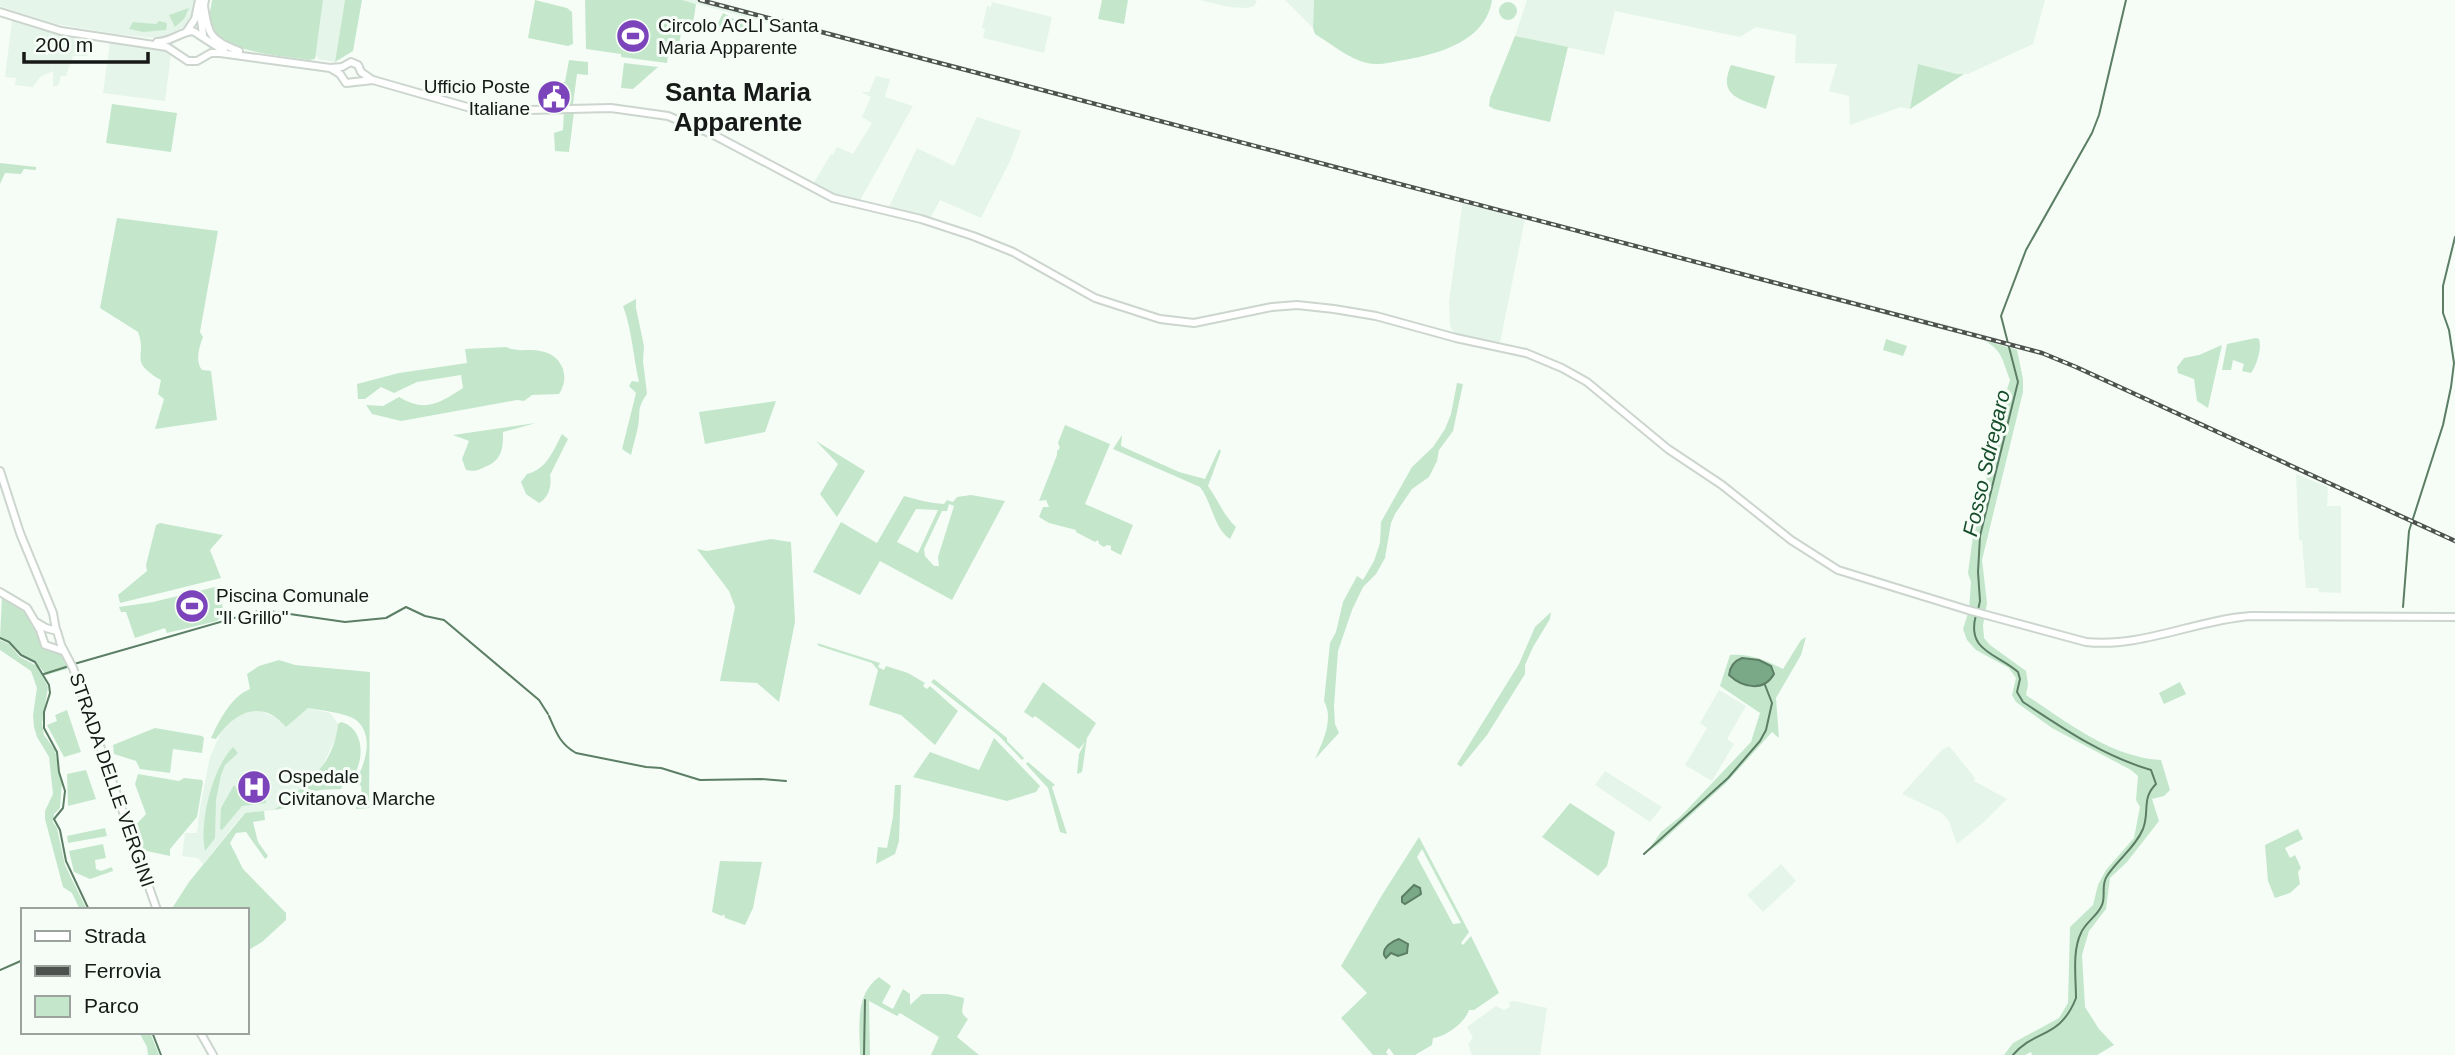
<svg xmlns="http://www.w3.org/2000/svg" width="2455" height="1055" viewBox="0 0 2455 1055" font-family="Arial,sans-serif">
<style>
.built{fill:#e5f5e9}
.green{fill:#c4e7cc;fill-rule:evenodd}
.water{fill:#79a986;stroke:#5b7e65;stroke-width:2}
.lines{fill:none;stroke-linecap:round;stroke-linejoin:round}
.stream{stroke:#5b7e65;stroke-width:2}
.secondary-casing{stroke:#ccd5ce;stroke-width:10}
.secondary{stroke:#fff;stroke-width:6}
.rail-casing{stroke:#4e524f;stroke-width:4.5}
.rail{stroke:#f5fdf6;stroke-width:2;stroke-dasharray:5;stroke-linecap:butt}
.labels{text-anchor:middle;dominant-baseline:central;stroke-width:6;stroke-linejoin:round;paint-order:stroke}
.poi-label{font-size:19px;fill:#161917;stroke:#f5fdf6;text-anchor:start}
.street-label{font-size:19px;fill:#161917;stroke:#f5fdf6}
.water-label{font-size:21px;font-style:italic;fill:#144b28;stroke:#f5fdf6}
.district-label{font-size:26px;font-weight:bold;fill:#161917;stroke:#f5fdf6}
</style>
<rect width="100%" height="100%" fill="#f5fdf6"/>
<!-- built -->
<path class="built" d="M0,0H196L193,13L186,26L169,36L154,38L116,34L56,24L0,6Z
M323,0H345L335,62L318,59V56L313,58Z
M682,0H711L784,20V25L772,21L771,24Z
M1200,0H1257L1254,6L1247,8L1229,7Z
M1285,0H1314L1313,28Z
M1527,0H2045L2033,44L1968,74H1957L1918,64L1910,109L1901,107L1850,125L1849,96L1829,91L1837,64L1795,63L1796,35L1756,27L1740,37L1615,11L1604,55L1515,36Z
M992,2L1052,17L1044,53L983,38L985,29L982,28L987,6L991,7Z
M12,20L52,32L92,40L87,56H73L66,76H61L58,86H53V71L40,77L33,87L15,85L16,78L5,77Z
M791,21L1457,197V201L795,27L791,26Z
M110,42L168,49L171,54L165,101L103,93Z
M876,76L890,79L885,97L913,106L859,202L836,196L812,186L831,154L833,155L837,147L853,154L872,123L862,117L871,97L861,92H869Z
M977,117L1021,131L1010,161L981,218L940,200L930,219L888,209L917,148L954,166Z
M1463,199L1704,262L1701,265L1525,219L1500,343L1456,336L1450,326L1449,302Z
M1710,263L1889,310L1933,321L1931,327L1707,267Z
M1937,322L1999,339L1998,343L1935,328Z
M2296,474L2328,487L2327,506H2341V593L2319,592L2318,588H2306L2302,541L2299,540Z
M1719,690L1746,706L1727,739L1734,744L1712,781L1685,765L1707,728L1700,723Z
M308,708L330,713L338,724L337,735L320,771L311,781L274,810L244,813L203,864L198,858L182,856L185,833H197L200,808L210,757L222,730L236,717L251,711H260L279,719Z
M1949,746L1975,778L1974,781L2007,799L1984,822L1957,844L1949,821L1942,813L1902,794L1942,750Z
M1605,771L1662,807L1650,822L1595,785Z
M1781,864L1796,881L1763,912L1747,895Z
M1509,1002L1514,1001L1547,1008L1540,1055H1472L1468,1044L1473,1038L1467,1027L1496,1006L1504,1010L1510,1007Z"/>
<!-- green -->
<path class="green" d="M212,0H323L315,59L309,60C285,56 212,52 209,22C209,16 211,7 212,0Z
M345,0H362L353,51L335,62Z
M535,0L567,8L572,12L573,44L568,46L528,38Z
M585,0H682L696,4L693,24L683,23L678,49L669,48L667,63L621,57V54L586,49Z
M1102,0H1128L1124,24L1098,19Z
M1314,0H1492C1486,41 1439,54 1404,60C1392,62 1379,66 1367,63C1349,59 1330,43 1315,34L1313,28Z
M1499 11a9 9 0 1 1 18 0a9 9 0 1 1-18 0Z
M189,8L184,19L175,27L169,15Z
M723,13L745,25L739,35L717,25Z
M159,21L167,23L166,30L143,32L129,29L133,22L156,24Z
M1515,36L1568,47L1550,122L1494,109L1489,106L1490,98Z
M569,60L588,62V75L577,74L573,104H560L562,82H565Z
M624,63L658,67L633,89L621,88Z
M1918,64L1957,74H1964L1910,109Z
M1731,65L1775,76L1766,109C1741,99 1717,97 1731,65Z
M112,104L177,113L171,152L106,143Z
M564,111L574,112L569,152L555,151L554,133L563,130Z
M0,163L36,167V170L24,169L21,174L5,173L0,184Z
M117,218L218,231L200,332L203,337C199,347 195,361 202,370L211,371L217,420L155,429L164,399L158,394L161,380C127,360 148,358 138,332L100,308Z
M636,299V308L644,346L643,361L647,394C636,410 641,411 638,427C636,436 633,446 631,455L622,449L636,393L629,386L632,381L639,382C633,356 632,330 623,306Z
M2256,338L2259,339C2262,348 2257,365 2251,373L2242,371L2244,364L2233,360L2231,370H2222L2227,344Z
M1886,339L1907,346L1903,356L1883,350Z
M1984,340L2017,350L2023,379V392L1982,560L1987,603L1983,625L1984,638L1990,645L2026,671L2028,684L2026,695C2067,722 2110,757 2161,760L2170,790L2164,796L2152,799L2159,821L2127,862L2110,878L2106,909L2089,931L2082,955L2085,1007L2099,1029L2114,1045L2097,1055H2032L2031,1052L2025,1055H2004L2013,1043L2059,1018L2068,1003L2070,927L2093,905L2098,885L2106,870L2134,838L2140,807L2136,800L2138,776L2131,770L2052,728L2016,702L2012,695L2016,678L2009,668L1976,650L1967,640L1963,629L1969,610L1971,582L1968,573L1973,536L1989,467L1983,463L2010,380C2002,361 2004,352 1984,340Z
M2222,345L2208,408L2197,401L2194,379L2178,373L2177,367L2184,358L2199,355Z
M506,347C519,353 528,348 540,351C562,354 571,377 559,394L532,395L524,401L517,400L401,421L372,414L366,405L383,406L399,397C426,413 439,403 463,388L461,375L417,382L394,393L381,387L365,399H358L357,384L399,373L467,363L465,349Z
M1457,383L1463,384L1453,431L1439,450L1437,461L1429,477L1412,489L1395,514L1391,523L1385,558L1376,574L1363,587L1352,610L1338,651L1334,706L1335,724L1339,733L1315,759C1323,741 1334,719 1324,701L1330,643L1336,632L1343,602L1357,576L1363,580L1374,561L1380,543L1381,522L1412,467L1433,447L1445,429L1451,414Z
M776,401L765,432L705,444L699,412Z
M536,423L503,432C503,447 503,459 487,466C478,470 476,472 466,470L462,459L469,441L453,435Z
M1065,425L1110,444L1085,504L1133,525L1121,555L1111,550V546L1107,545L1104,547L1099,544L1098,540L1095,542L1076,532V530L1049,523L1039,517L1043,507H1049L1046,500L1039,501L1057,455V451L1060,448L1058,443Z
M562,434L568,439L550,475C552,485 549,498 539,503L526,494L521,482L527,474C547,469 553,451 562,434Z
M1122,435L1121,446L1179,472L1205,479L1219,449L1221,451L1208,486C1218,500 1224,516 1236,527L1230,539C1214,529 1212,502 1200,487L1113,449Z
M816,441L865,471L837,517L820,494L838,464Z
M971,495L1005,501L952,600L880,561L860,595L813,572L841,522L877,543L904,496C918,500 930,503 944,504L947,500L953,502L957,497ZM949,504L954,506L938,557L939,566H934L925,556L924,549L942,511H947ZM916,509L938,510L918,553L897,542Z
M160,523L223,535L210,550L221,578L120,603L118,595L147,571L146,565L156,525Z
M771,539L791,542L795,622L779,702L757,683L720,681L735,607L729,591L697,549L707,551Z
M215,587L222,600L223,614L217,621L167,633L165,628L135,638L126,612H121L119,607L153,602Z
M2,596L26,611L38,631L42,645L60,654L70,668L46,675C38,663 34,663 24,656C15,649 11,641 0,638Z
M1551,612L1550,619L1533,647L1525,665V674L1487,735L1461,767L1457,764L1519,664L1535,627Z
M1806,637L1801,655L1776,698L1779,738L1772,732L1726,783L1659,844L1647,852L1661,832L1681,816L1751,742L1760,713L1720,686L1730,655C1749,653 1766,660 1783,669L1801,640Z
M0,640L9,644L20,657L37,666L48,687L42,723L44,735L55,750L62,783L60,808L54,814L53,822L57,828L65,865L87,910H80L72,893L63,887L45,819V811L53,794L49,757L37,737L34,727L33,715L37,688L31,671L0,650Z
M817,643L880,663L878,667L884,670L886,666L908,673L925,683L923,686L927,689L930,686L958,711L935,745L901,715L869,705L878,670L872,663L819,646Z
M279,660L295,665L370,672L369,808L356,809V805L363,804L361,786L356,781C365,763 375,736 356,720C347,713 319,710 308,708L286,727C262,698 234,712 216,739L211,738C220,719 231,697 250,689L247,674L259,666Z
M934,679L1007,738V741L1024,758L1022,760L999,736L931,682Z
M1043,682L1096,723L1087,738L1082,772L1077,774L1079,754L1085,742L1079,749L1035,716L1033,718L1024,712Z
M2180,682L2186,694L2164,704L2159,693Z
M67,710L81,752L64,757L47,725L57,721L55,715Z
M341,722C369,729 365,775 342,786L341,789C323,790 305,788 295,806L274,810C305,786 334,766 338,724Z
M155,728L202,736L204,738L202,753L173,749L170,773L140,769L136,761L114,754L113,745Z
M994,738L1040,786L1036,792L1007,801L913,777L930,752L979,770Z
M233,747L238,753L225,765L221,775L216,800L215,838L205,851C199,822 212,769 233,747Z
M1028,762L1055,785L1052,787L1067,834L1060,832L1048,788L1026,764Z
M86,770L96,799L68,806L67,774Z
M138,774L179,781L184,778L202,780L203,782L197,817L170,849V856L142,850L134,827L146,814L135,784Z
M234,785L242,795L256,785L266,798V803L242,806L222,830L220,829L221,808Z
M895,785H901L899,841L895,854L876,864L878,847L887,848L893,817Z
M1570,803L1615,832L1607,866L1598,876L1542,837Z
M264,811L265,820L253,822L258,842L268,856L265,859L246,832L236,833L230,843L243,869L286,913V920L262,942L247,951V910H171L189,882L245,813Z
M105,828L107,836L68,843L67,836Z
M2298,829L2303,839L2285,848L2290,858L2295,855L2301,868L2298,872L2300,884L2290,893L2275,898L2268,881L2265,845Z
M1419,837L1469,932L1461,943L1463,945L1471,936L1499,993L1474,1010H1469C1465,1023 1445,1037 1433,1038L1432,1045L1415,1055H1394L1389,1048L1386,1052L1388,1055H1373L1341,1018L1367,993L1341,966L1382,895ZM1422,849L1461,923L1453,924L1417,857ZM1403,940L1409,948L1407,952L1398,956L1385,948Z
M103,844L106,858L95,860L96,869L101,871L112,867L113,871L90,879L74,872L69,851Z
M720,861L762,862L753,908L745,925L725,918L724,914L722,916L712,912Z
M879,977L891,986L882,1003L893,1009L903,989L910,994V1005L922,994H947L964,998C964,1008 958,1012 968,1019L957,1037L979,1055H931L939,1037L900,1013L897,1016L869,1001L870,1055H860C860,1028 854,995 879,977Z
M139,1032H150L159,1055H148L147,1047Z"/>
<!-- water -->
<path class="water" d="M1742,658L1759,660L1771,666L1774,674C1764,692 1743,688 1729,675C1730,666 1734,661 1742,658Z
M1414,885L1420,888L1421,894L1405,904L1402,902V897Z
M1399,939L1408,944L1407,953L1398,956L1391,953L1386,958L1384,955C1383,947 1392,941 1399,939Z"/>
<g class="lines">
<!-- stream -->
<path class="stream" d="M2403,607L2409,531L2443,425L2451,387L2454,363L2449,330L2443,313V286L2455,237
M1978,610L1980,601L1978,572L1980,536L2018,382L2001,316L2026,250L2092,133L2099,115L2126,0
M1976,615C1966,651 1996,653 2018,672L2020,679L2017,692L2023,702C2064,729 2103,756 2151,770L2156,784C2141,799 2150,811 2143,829C2135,848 2118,859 2107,876C2100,886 2107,898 2101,907C2096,917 2085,923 2081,933C2072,951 2076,978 2076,998C2060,1039 2035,1029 2013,1055
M0,638L9,642L21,655L35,662L49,685L50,693L44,712V728L57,752L59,772L65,791L63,808L54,819L60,830L66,861L89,910
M74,664L262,610L345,622L386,618L406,607L425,616L444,620L539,700L548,714
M44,674L69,666
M549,716C556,732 560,744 576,753L646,767L661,768L700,780L761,779L786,781
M1644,854L1728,778L1760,741L1766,730L1772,703L1765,685
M0,970L23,960
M152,1032L161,1055
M864,1055L865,1000"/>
<!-- secondary casing -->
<g class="secondary-casing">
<path id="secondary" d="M204,6C209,37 210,39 239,51
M0,12L61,31L167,47L188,61H197L211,53H220L330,68L342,67L351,62L358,65L361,72L371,79
M187,31L195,19L199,0
M203,35L201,20L205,0
M157,42C171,42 180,32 193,31L224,51
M330,68L340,74L346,83L373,80L481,111L611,108L668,116L712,134L833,198L921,219L973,236L1013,252L1095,298L1160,319L1194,323L1272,307L1297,305L1334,309L1376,316L1456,338L1526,353L1562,368L1587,382L1668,449L1722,485L1791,540L1838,570L1968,610L2086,642C2142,648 2195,620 2251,616L2455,617
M0,471L20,533L53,613L56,630
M0,592L27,608L40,630L45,645L63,651
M36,622L46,628L57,631L61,645L73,668L157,910
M200,1032L213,1055"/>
</g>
<!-- secondary -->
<use href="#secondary" class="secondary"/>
<!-- rail casing -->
<g class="rail-casing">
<path id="rail" d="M700,0L2042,353L2076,367L2455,541"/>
</g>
<!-- rail -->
<use href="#rail" class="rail"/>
</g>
<!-- icons -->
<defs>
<g id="stadium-disc" transform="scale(1.75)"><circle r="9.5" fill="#7c44ba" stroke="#f5fdf6"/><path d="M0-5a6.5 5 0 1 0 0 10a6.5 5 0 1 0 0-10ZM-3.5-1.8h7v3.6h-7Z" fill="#fff"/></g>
<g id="civic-disc" transform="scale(1.75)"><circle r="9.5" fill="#7c44ba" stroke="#f5fdf6"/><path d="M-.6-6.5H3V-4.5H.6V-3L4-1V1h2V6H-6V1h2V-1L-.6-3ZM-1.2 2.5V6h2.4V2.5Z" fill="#fff"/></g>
<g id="hospital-disc" transform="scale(1.75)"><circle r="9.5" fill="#7c44ba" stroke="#f5fdf6"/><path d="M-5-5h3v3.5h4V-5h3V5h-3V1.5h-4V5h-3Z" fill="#fff"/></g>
</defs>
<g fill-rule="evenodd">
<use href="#stadium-disc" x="633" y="36"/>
<use href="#civic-disc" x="554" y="97"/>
<use href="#stadium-disc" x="192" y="606"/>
<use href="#hospital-disc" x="254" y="787"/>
</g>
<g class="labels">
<!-- poi labels -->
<g class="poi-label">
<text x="658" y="25">Circolo ACLI Santa<tspan x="658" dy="22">Maria Apparente</tspan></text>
<text x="530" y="86" text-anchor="end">Ufficio Poste<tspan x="530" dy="22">Italiane</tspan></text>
<text x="216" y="595">Piscina Comunale<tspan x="216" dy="22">"Il Grillo"</tspan></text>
<text x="278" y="776">Ospedale<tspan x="278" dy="22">Civitanova Marche</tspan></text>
</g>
<!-- street labels -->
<g class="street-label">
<text transform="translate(112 780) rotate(71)">STRADA DELLE VERGINI</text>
</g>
<!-- water labels -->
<g class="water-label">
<text transform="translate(1986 463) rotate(-77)">Fosso Sdregaro</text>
</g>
<!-- district labels -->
<g class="district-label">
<text x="738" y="92">Santa Maria<tspan x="738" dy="30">Apparente</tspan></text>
</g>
</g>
<!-- legend -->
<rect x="21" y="908" width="228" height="126" fill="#f5fdf6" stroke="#9ca29d" stroke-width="2"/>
<rect x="35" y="931" width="35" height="10" fill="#ffffff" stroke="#9ca29d" stroke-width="2"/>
<text x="84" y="943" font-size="21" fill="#161917">Strada</text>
<rect x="35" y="966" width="35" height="10" fill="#4e524f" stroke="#9ca29d" stroke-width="2"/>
<text x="84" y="978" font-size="21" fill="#161917">Ferrovia</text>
<rect x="35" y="996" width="35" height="21" fill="#c4e7cc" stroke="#9ca29d" stroke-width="2"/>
<text x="84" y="1013" font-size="21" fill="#161917">Parco</text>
<!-- scale -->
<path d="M24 52v10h124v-10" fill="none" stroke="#161917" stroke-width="3.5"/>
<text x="35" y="52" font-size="21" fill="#161917" stroke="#f5fdf6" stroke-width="5" paint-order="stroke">200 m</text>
</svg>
